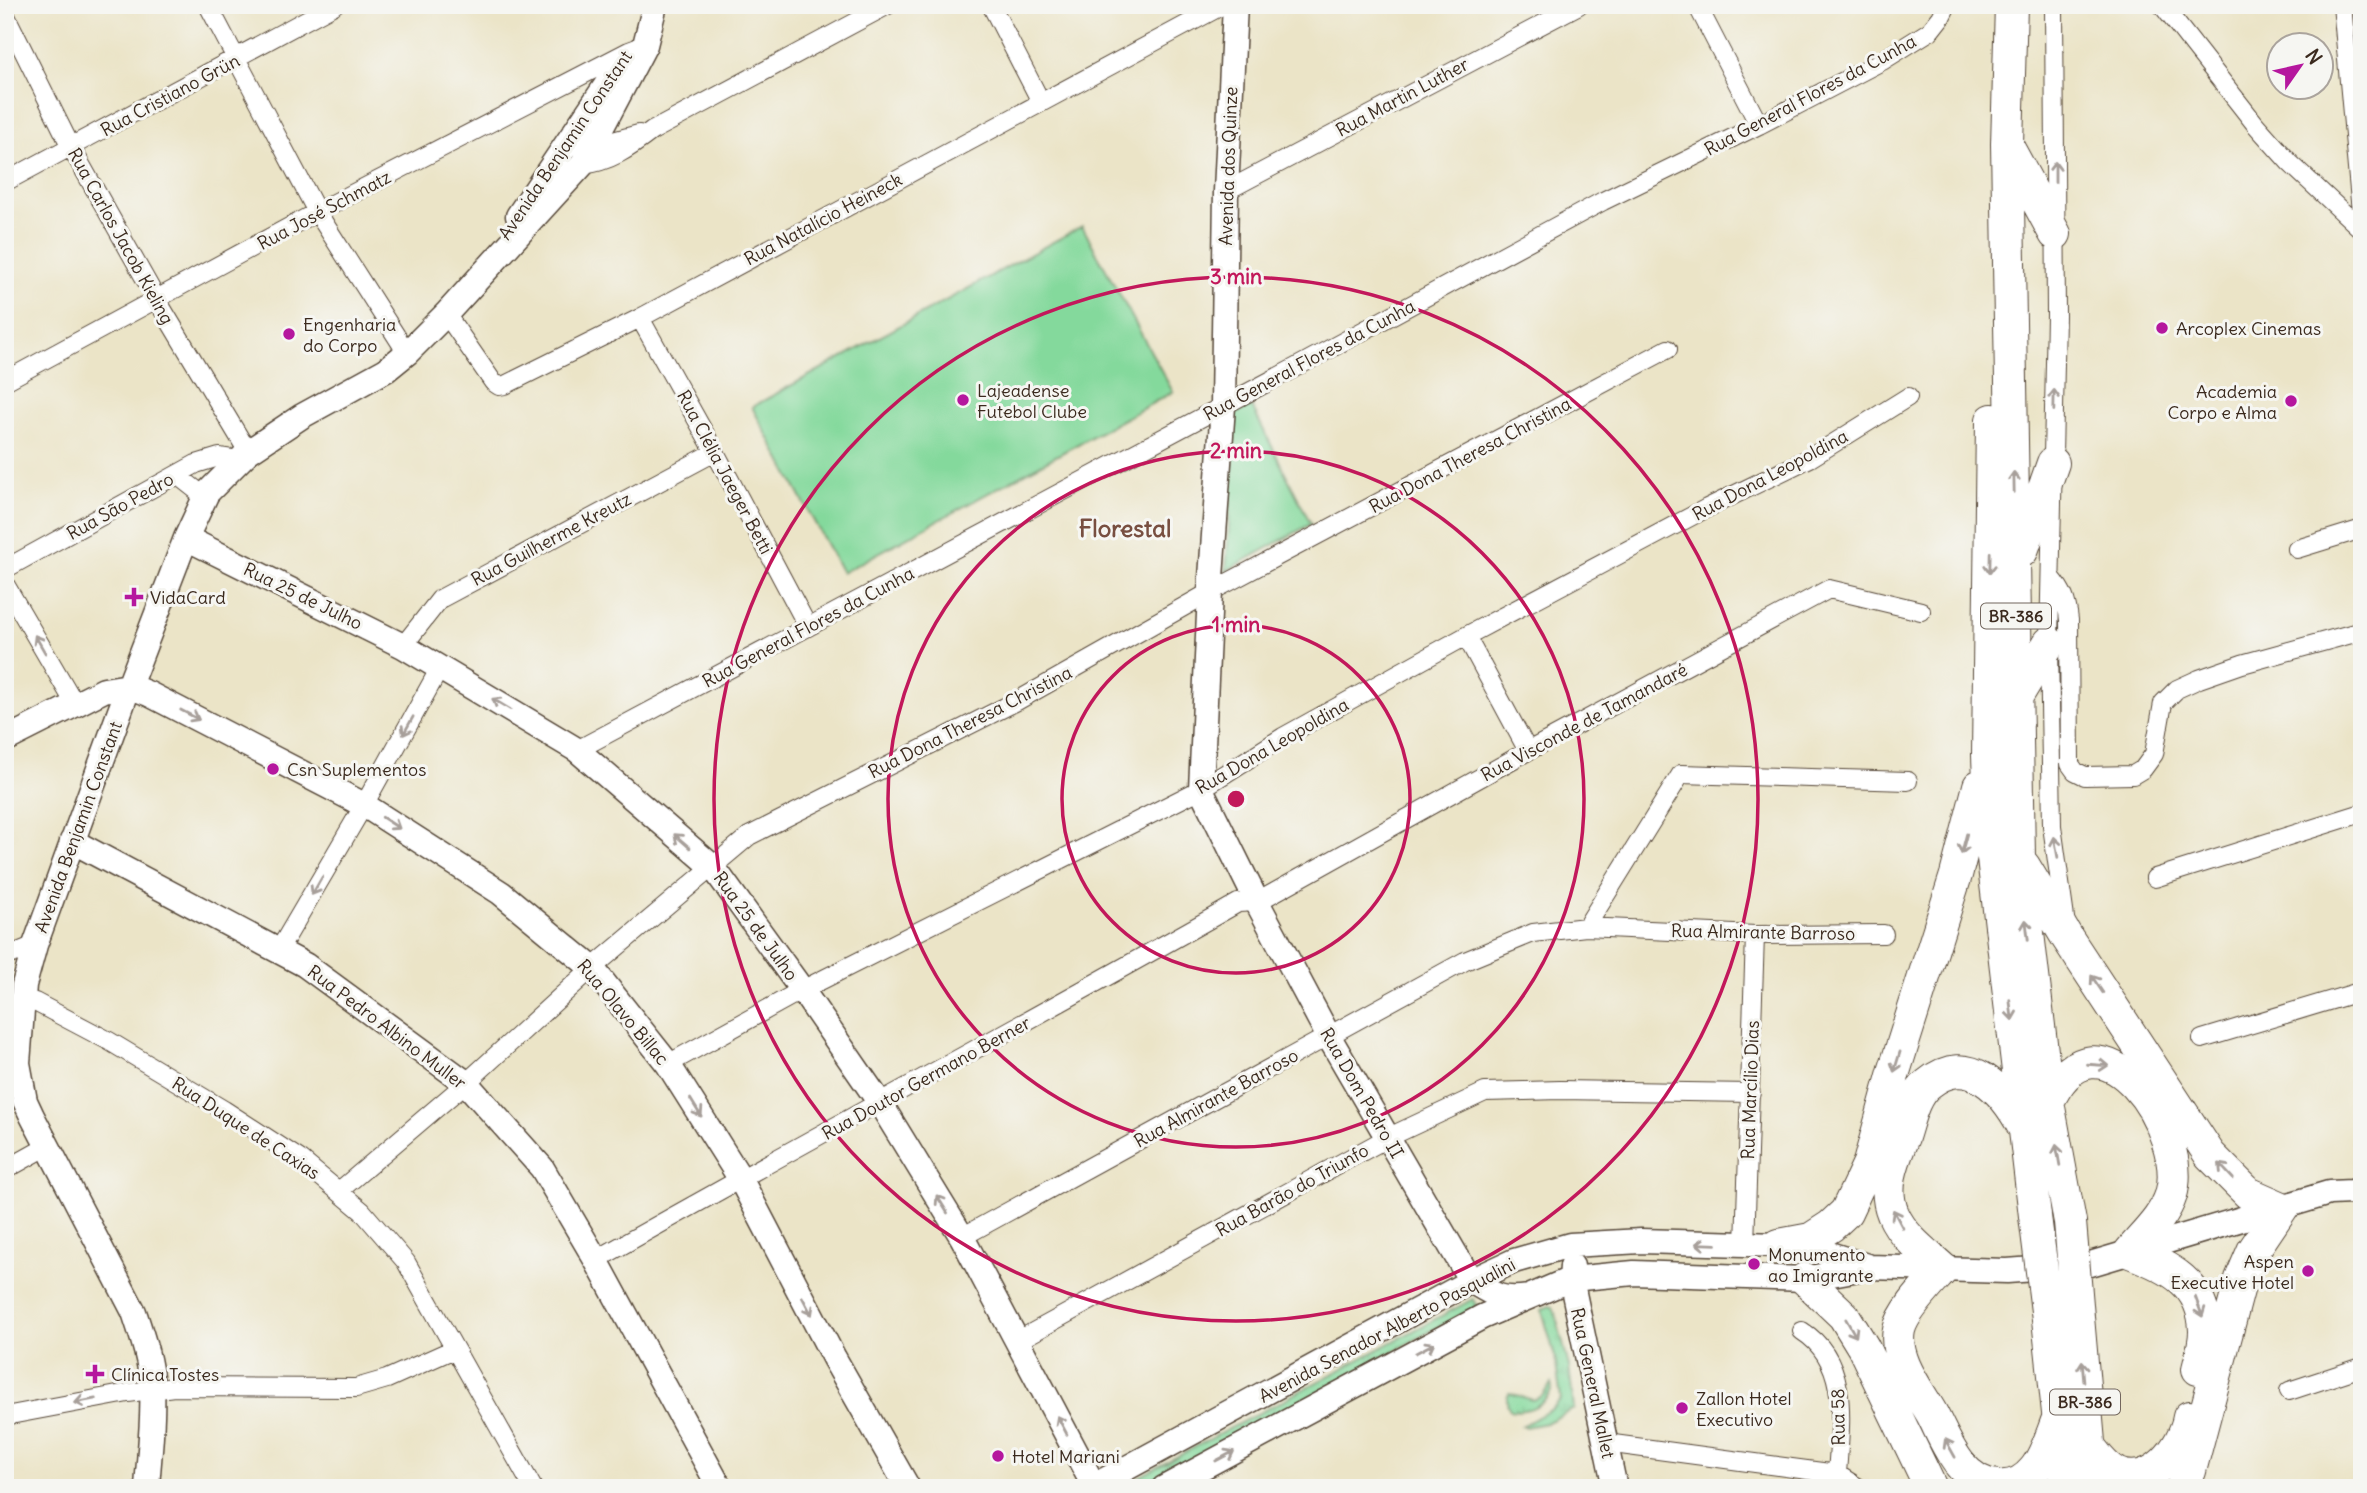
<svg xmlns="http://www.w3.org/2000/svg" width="2367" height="1493" viewBox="0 0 2367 1493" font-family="Delius,sans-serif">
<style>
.grass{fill:url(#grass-tufts);stroke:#60825d;stroke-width:2}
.park{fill:#84d99c;stroke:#60825d;stroke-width:2}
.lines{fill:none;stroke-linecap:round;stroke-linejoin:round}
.street-casing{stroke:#554637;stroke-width:20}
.secondary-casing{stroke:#554637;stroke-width:27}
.highway-casing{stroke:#554637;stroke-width:34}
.street{stroke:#fff;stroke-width:18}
.secondary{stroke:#fff;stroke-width:24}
.highway{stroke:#fff;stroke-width:32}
.highway-bridge-casing{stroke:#554637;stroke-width:34;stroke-linecap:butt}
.highway-bridge{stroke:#fff;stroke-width:32}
.oneway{stroke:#a79f9a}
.ring{fill:none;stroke:#c2185b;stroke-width:3.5}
.poi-dot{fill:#b5179e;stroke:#f6f6f2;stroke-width:2.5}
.labels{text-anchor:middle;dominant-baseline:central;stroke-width:6;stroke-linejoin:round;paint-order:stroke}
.shield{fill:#f6f6f2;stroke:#73675e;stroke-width:2}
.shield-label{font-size:16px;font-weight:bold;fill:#3b2a1e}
.street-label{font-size:18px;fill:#3b2a1e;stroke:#f6f6f2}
.poi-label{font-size:18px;fill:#3b2a1e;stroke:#f6f6f2;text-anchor:start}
.district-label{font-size:24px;font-weight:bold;fill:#784f41;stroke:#f6f6f2}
.centre{fill:#c2185b;stroke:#f6f6f2;stroke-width:3.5}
.ring-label{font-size:21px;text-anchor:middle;font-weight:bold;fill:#c2185b;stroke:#f6f6f2;stroke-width:6;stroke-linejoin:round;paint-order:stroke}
</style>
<defs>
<pattern id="grass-tufts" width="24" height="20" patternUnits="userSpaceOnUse" patternTransform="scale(1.75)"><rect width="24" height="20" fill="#84d99c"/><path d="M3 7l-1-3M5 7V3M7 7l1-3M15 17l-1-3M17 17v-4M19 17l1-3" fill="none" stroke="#73ba86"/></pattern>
</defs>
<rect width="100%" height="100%" fill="#f6f6f2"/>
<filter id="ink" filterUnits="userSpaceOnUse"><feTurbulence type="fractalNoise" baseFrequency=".0143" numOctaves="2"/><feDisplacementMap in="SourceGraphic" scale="14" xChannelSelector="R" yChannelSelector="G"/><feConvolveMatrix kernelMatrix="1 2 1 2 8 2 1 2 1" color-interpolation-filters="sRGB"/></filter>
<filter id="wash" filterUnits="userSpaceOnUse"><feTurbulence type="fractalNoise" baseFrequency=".00686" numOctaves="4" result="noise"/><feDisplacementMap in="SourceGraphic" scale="28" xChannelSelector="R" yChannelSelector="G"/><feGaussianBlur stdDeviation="1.57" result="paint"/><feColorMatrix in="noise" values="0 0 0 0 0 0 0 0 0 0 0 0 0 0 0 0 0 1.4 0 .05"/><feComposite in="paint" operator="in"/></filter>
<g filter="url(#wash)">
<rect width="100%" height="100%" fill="#ebe4c7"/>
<!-- grass -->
<path class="grass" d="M1473,1299L1478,1306L1139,1488H1118Z
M1549,1306L1553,1307L1555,1312L1569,1367L1574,1409L1546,1423L1525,1427L1522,1426L1552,1409L1561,1399L1555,1357L1542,1310Z
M1551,1384L1552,1389C1545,1405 1528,1413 1510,1410C1507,1405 1505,1399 1509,1393L1533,1400L1541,1397Z"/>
<!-- park -->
<path class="park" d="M1082,226L1173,392L842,573L752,407Z
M1251,405L1311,524L1226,571L1236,414Z"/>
</g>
<g filter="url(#ink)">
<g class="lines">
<!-- street casing -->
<g class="street-casing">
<path id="street" d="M208,5L317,212L407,353
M991,5L1041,102
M1697,5L1759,125
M2054,5L2056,316L2049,643L2052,826L2066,925
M2162,5L2256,125L2290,163L2362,230
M2342,5L2362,223
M5,14L71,147L157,300L248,452
M591,147L639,134
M582,165C610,162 630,148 652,131L888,5
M5,182L334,5
M1226,191L1579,5
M446,314L493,382L499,386L505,385L640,318L1223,5
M640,318L715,452L808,627
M5,381L317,212L629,51L645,45
M177,475L205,497
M2297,549L2362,529
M5,569L196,464L219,457L238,460
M2051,577C2063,591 2067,601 2069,620L2070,764L2075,771L2085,776L2133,775L2143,769L2154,754L2163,703L2177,689L2199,679L2242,664L2362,631
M5,584L75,704
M1466,636L1528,751
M403,646L440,599L715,452
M577,750L1300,365L1603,201L1759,125L1882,61L1930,31L1941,17L1947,5
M2155,878L2362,813
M1586,927L1681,774L1908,781
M279,950L364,805L441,666
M5,957L35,945
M22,998L35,1002L109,1041L224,1110L301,1160L362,1211L406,1262L533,1488
M2202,1039L2362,991
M668,1064L802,990L1201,789L1283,737L1466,636L1707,508L1810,458L1908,397
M5,1170L48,1146
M339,1191L466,1083L592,968L749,836L1017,701L1210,592L1668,349
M962,1237L1465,961L1533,933L1586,927L1755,935L1884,934
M1745,1245L1755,935
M596,1260C809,1139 1025,1024 1238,903L1257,902L1528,751L1829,589L1921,611
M1802,1331C1851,1362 1840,1425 1837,1474
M1017,1341L1387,1138L1485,1092L1560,1090L1751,1093
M2289,1391L2362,1367
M5,1416L128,1393L174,1387L356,1388L387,1379L454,1349
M1606,1443L1837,1474L1859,1488"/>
</g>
<!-- secondary casing -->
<g class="secondary-casing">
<path id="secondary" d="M1235,5L1226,191L1223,406L1210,592L1201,789L1257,902L1329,1037L1471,1281C1494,1295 1501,1301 1528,1297
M518,216L615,72
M186,538L403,646L577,750L713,867L802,990L880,1103L962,1237L1095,1488
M5,740L104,690L129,686L149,694L364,805L501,893L592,968L668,1064L740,1178L834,1358L908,1488
M72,841L305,965L466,1083L542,1168L596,1260L720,1488
M1572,1266L1571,1279L1615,1488
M147,1488C149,1455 154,1420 152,1388C151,1362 142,1336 134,1312L32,1116L25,1101L18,1063L24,985L35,945L129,686L186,538L207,493L248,452L302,416L386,370L407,353L446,314L582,165L645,45L655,5
M1090,1488L1471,1281L1514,1261L1570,1245L1641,1241L1779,1245L1817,1250L1867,1266
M1164,1488L1482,1317L1571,1279L1634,1273L1805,1279L1869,1267L2007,1271L2087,1265L2329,1193L2352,1192L2362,1189"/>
</g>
<!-- highway casing -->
<g class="highway-casing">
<path id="highway" d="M2011,5L2007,144L2019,857L2048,1102L2070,1222
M2009,149L2055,234
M1992,420L1988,755L1991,841L2035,1216
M2022,551L2053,463
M2017,696L2049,643
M2024,866L2068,939L2210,1155L2248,1193L2282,1208L2253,1251L2241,1279L2190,1471L2182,1488
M2048,1102C2099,994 2190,1133 2171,1195C2164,1217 2145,1234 2130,1252C2169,1267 2204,1283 2205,1331C2205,1343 2201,1357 2198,1369
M2023,1126C2004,1091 1969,1050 1928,1084C1913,1096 1909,1119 1903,1137C1893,1162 1882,1187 1893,1214C1903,1237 1925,1253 1943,1269C1930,1284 1903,1311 1899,1330C1893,1359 1919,1391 1932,1414C1947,1443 1960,1482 1997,1486C2012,1488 2025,1481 2034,1470C2046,1456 2052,1433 2059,1416
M1779,1245L1811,1239L1831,1226L1846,1212L1869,1163L1894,1072L1956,875L1979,786
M1805,1279L1844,1316L1863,1347L1931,1488
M2078,1317L2093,1488
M2048,1319L2066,1488
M2089,1446C2097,1456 2104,1467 2116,1473C2151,1490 2184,1447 2189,1417"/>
</g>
<!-- street -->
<use href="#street" class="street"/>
<!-- secondary -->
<use href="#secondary" class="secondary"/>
<!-- highway -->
<use href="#highway" class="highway"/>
<!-- highway-bridge casing -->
<g class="highway-bridge-casing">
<path id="highway-bridge" d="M2035,1216L2048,1319
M2070,1222L2078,1317"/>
</g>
<!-- highway-bridge -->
<use href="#highway-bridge" class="highway-bridge"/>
</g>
<!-- one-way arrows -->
<defs><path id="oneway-shaft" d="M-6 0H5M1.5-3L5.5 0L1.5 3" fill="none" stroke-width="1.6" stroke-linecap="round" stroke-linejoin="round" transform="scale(1.75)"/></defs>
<g class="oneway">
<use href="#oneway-shaft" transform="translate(2055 172) rotate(-90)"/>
<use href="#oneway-shaft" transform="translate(2054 400) rotate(-89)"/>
<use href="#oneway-shaft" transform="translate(2014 482) rotate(-91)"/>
<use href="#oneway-shaft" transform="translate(1990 563) rotate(91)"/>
<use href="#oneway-shaft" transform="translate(40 644) rotate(-120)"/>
<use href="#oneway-shaft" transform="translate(501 704) rotate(-149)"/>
<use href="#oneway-shaft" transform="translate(190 715) rotate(28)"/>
<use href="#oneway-shaft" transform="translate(408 726) rotate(119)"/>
<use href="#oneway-shaft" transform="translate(391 823) rotate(33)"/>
<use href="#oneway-shaft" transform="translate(682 841) rotate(-139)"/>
<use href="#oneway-shaft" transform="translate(1964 844) rotate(105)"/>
<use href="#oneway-shaft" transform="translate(2056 847) rotate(-100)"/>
<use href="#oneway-shaft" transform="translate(317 886) rotate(120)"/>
<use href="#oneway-shaft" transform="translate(2027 930) rotate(-97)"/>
<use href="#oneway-shaft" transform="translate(2097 984) rotate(-124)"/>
<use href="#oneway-shaft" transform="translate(2011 1010) rotate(83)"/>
<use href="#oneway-shaft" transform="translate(1897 1062) rotate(107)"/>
<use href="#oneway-shaft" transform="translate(2098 1065) rotate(4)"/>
<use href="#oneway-shaft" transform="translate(696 1108) rotate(58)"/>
<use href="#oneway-shaft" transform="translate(2058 1155) rotate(-100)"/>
<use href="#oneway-shaft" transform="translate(2226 1171) rotate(-133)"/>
<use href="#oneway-shaft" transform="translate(942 1204) rotate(-122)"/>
<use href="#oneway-shaft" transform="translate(1898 1219) rotate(-118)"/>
<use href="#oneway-shaft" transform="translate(1706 1244) rotate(-178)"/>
<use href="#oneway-shaft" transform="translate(807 1306) rotate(62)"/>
<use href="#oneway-shaft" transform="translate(2199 1307) rotate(70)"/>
<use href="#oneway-shaft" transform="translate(1851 1328) rotate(60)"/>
<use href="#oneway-shaft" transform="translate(1425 1348) rotate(-28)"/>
<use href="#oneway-shaft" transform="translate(2083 1371) rotate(-95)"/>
<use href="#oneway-shaft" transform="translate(85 1401) rotate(169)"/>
<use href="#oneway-shaft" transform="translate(1062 1425) rotate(-118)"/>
<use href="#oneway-shaft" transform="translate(1950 1448) rotate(-119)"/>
<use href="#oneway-shaft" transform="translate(1225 1456) rotate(-28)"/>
</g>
</g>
<!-- distance rings -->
<g class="ring">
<circle cx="1236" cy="799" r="174"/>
<circle cx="1236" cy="799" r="348"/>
<circle cx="1236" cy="799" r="522"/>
</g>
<!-- markers -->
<g class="poi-dot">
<circle cx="2162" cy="328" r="7"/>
<circle cx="289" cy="334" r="7"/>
<circle cx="963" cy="400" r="7"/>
<circle cx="2291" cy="401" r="7"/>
<path d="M130.5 586.5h7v7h7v7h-7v7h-7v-7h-7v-7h7z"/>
<circle cx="273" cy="769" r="7"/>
<circle cx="1754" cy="1264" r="7"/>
<circle cx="2308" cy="1271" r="7"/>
<path d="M91.5 1363.5h7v7h7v7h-7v7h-7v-7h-7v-7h7z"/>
<circle cx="1682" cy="1408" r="7"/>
<circle cx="998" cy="1456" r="7"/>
</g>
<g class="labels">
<!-- shield labels -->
<g class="shield">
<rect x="1981" y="603.5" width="70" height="25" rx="5"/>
<rect x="2050" y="1389.5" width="70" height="25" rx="5"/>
</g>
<g class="shield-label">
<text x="2016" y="616">BR-386</text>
<text x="2085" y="1402">BR-386</text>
</g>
<!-- street labels -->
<g class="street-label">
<text transform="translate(170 95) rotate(-28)">Rua Cristiano Grün</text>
<text transform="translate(1810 95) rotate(-28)">Rua General Flores da Cunha</text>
<text transform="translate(1402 97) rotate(-28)">Rua Martin Luther</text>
<text transform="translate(565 145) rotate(-56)">Avenida Benjamin Constant</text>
<text transform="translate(1228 166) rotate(-88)">Avenida dos Quinze</text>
<text transform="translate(324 210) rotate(-28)">Rua José Schmatz</text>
<text transform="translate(823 219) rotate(-28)">Rua Natalício Heineck</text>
<text transform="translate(121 236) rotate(61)">Rua Carlos Jacob Kieling</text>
<text transform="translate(1309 360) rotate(-28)">Rua General Flores da Cunha</text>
<text transform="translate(1470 455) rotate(-28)">Rua Dona Theresa Christina</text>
<text transform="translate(725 472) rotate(62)">Rua Clélia Jaeger Betti</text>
<text transform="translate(1770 475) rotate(-28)">Rua Dona Leopoldina</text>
<text transform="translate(120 506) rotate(-29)">Rua São Pedro</text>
<text transform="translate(551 539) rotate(-28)">Rua Guilherme Kreutz</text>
<text transform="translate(303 596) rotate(26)">Rua 25 de Julho</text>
<text transform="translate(808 627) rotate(-28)">Rua General Flores da Cunha</text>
<text transform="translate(970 722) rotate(-27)">Rua Dona Theresa Christina</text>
<text transform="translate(1584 722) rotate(-28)">Rua Visconde de Tamandaré</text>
<text transform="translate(1272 746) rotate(-30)">Rua Dona Leopoldina</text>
<text transform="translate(78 827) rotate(-70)">Avenida Benjamin Constant</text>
<text transform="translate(756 926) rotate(54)">Rua 25 de Julho</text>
<text transform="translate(1763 932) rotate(1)">Rua Almirante Barroso</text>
<text transform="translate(623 1012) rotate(50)">Rua Olavo Billac</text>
<text transform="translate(387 1027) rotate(37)">Rua Pedro Albino Muller</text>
<text transform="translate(926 1078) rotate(-29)">Rua Doutor Germano Berner</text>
<text transform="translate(1750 1090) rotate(-88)">Rua Marcílio Dias</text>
<text transform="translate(1362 1093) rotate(60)">Rua Dom Pedro II</text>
<text transform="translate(1216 1098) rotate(-29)">Rua Almirante Barroso</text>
<text transform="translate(246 1128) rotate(33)">Rua Duque de Caxias</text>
<text transform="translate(1292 1190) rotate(-29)">Rua Barão do Triunfo</text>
<text transform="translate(1387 1330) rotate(-28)">Avenida Senador Alberto Pasqualini</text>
<text transform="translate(1593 1383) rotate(78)">Rua General Mallet</text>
<text transform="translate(1838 1417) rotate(-91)">Rua 58</text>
</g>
<!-- poi labels -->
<g class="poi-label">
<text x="303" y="324">Engenharia<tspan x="303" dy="21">do Corpo</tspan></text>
<text x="2176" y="328">Arcoplex Cinemas</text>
<text x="977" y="390">Lajeadense<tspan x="977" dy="21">Futebol Clube</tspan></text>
<text x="2277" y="391" text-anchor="end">Academia<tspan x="2277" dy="21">Corpo e Alma</tspan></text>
<text x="150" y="597">VidaCard</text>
<text x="287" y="769">Csn Suplementos</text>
<text x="1768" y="1254">Monumento<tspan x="1768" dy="21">ao Imigrante</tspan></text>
<text x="2294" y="1261" text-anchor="end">Aspen<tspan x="2294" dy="21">Executive Hotel</tspan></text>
<text x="111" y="1374">Clínica Tostes</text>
<text x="1696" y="1398">Zallon Hotel<tspan x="1696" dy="21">Executivo</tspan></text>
<text x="1012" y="1456">Hotel Mariani</text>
</g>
<!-- district labels -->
<g class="district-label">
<text x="1125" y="528">Florestal</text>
</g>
</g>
<circle cx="1236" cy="799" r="10" class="centre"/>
<g class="ring-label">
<text x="1236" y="284">3 min</text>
<text x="1236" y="458">2 min</text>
<text x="1236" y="632">1 min</text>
</g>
<!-- margin -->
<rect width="2367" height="1493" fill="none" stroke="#f6f6f2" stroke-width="28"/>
<!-- north arrow -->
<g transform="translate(2300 66) rotate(56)"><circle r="33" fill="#f6f6f2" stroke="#aba49d" stroke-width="2"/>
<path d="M0-5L12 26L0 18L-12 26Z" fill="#b5179e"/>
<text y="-10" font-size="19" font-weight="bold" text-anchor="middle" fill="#3b2a1e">N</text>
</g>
</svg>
